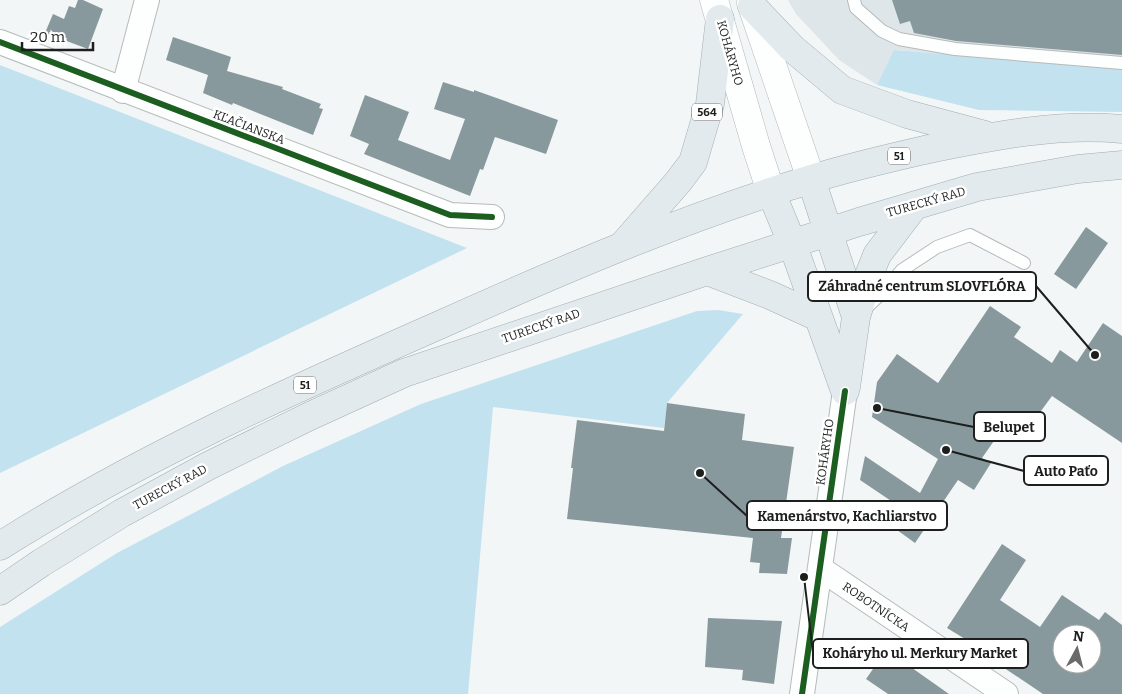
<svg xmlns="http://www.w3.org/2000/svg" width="1122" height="694" viewBox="0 0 1122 694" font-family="Bitter,serif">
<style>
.built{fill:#dee6e9}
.green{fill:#c3e2ef}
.building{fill:#88999e;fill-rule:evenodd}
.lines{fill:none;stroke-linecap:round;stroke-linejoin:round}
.service-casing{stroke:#b7baba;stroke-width:14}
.minor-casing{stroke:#b7baba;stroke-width:26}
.secondary-casing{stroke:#b7baba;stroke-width:29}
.primary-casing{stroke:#9faeb3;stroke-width:29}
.service{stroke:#fdfefe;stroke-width:12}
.minor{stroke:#fdfefe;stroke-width:24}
.secondary{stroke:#fdfefe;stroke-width:28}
.primary{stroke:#e2eaed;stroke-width:28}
.cycleway-casing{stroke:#fff;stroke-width:9}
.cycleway{stroke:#1b5e20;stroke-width:6}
.labels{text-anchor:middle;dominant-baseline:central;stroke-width:5;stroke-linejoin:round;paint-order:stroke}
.shield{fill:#fff;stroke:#616262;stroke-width:1}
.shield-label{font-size:11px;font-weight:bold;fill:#1d1f1f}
.street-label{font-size:12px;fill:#1d1f1f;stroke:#fff}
.leader{fill:none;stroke:#1d1f1f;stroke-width:2}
.callout-dot{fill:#1d1f1f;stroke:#fff;stroke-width:2}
.callout{fill:#fff;stroke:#1d1f1f;stroke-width:2}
.callout-label{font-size:14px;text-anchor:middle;font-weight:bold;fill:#1d1f1f}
</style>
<rect width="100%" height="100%" fill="#f3f6f7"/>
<!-- built -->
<path class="built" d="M788,0H1122V68L895,50L877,85L839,60L796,14Z"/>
<!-- green -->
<path class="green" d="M894,50L1122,68V112L979,110L877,85Z
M0,65L467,248L0,473Z
M718,310L743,314L667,403L664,428L493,407L468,694H0V627L117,553L283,466L421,404L697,311Z"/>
<!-- building -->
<path class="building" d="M78,0H83L103,9L88,49L45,33L53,14L64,19L69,6L75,8Z
M892,0H1122V55L956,41L914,33L910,21L900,24Z
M173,37L231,57L227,71L283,87L282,89L321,104L319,108L323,109L313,135L233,103L232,105L203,93L208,75L166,60Z
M443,82L474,92V90L558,120L546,154L495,137L483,170L480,169L470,196L364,154L369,144L350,136L365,95L409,112L398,140L450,160L465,119L434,109Z
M1086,227L1108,243L1076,289L1054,274Z
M990,306L1021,327L1014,337L1052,363L1060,350L1077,362L1103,323L1122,336V443L1052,396L1027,430L1010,418L982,458L991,463L974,490L958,480L915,543L897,530L909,513L860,480L865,456L920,493L938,459L872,417L877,382L897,354L938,383Z
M667,403L745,414L742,440L794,447L781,538H792L787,574L759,573L760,563L750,562L753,538L567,519L573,468H571L577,420L664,431Z
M1002,544L1026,560L1000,600L1040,627L1062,595L1099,620L1105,612L1122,625V694H1043L973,647L975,645L947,628ZM1062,634H1092V664H1062Z
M708,618L782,621L774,684L742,680L743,670L705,667Z
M882,656L901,668L905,663L949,694H888L866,679Z"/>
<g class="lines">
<!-- service casing -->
<g class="service-casing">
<path id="service" d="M854,0L856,8L882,31L899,39L955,49L1122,63
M865,309L885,290L902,270L937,247L970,235L1024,263"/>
</g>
<!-- minor casing -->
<g class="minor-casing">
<path id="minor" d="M0,42L450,215L492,217
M123,91L147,0
M821,569L1006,694
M802,694L845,391"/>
</g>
<!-- secondary casing -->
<g class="secondary-casing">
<path id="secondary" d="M714,0L756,146L771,192
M751,3L811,179"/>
</g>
<!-- primary casing -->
<g class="primary-casing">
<path id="primary" d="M752,6L792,48L842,90L907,114L985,135
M811,179L856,317
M771,192L792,243L845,391
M624,244L678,182L693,162L710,104L720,19
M707,271L770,295L818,317
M846,387L856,317L868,278L877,255L915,205
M0,546C141,457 292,390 444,323C564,269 686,217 812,179C850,167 890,158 929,149C992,136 1058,123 1122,129
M0,591L41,563L122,513L208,466L310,416L404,373L707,271L859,222L977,187L1078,169L1122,165"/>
</g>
<!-- service -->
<use href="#service" class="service"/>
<!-- minor -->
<use href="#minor" class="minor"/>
<!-- secondary -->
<use href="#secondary" class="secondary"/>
<!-- primary -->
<use href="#primary" class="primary"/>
<!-- cycleway casing -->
<g class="cycleway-casing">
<path id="cycleway" d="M0,42L450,215L492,217
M802,694L845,391"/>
</g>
<!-- cycleway -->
<use href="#cycleway" class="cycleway"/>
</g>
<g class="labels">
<!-- shield labels -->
<g class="shield">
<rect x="692" y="103.5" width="30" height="17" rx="4"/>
<rect x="888" y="147.5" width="22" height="17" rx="4"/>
<rect x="294" y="376.5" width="22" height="17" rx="4"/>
</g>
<g class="shield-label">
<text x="707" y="112">564</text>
<text x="899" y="156">51</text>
<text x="305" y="385">51</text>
</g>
<!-- street labels -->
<g class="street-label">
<text transform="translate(730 53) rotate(74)">KOHÁRYHO</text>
<text transform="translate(249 127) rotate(21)">KĽAČIANSKA</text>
<text transform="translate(926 202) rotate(-16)">TURECKÝ RAD</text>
<text transform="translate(541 326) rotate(-19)">TURECKÝ RAD</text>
<text transform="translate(825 452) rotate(-82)">KOHÁRYHO</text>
<text transform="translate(170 487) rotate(-28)">TURECKÝ RAD</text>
<text transform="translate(876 607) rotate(34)">ROBOTNÍCKA</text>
</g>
</g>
<!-- callouts -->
<path class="leader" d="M1095 355L1036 286M877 408L974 427M946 450L1024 471M700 473L747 516M804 577L813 653"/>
<g class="callout-dot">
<circle cx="1095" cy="355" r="5"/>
<circle cx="877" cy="408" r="5"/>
<circle cx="946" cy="450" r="5"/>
<circle cx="700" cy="473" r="5"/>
<circle cx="804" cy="577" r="5"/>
</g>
<g class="callout">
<rect x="808" y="272" width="228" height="29" rx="5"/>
<rect x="974" y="412" width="71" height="29" rx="5"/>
<rect x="1024" y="456" width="84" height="29" rx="5"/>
<rect x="747" y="501" width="200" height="29" rx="5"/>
<rect x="813" y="639" width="215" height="29" rx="5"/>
</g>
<g class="callout-label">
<text x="922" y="291">Záhradné centrum SLOVFLÓRA</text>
<text x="1009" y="432">Belupet</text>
<text x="1066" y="476">Auto Paťo</text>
<text x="847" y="521">Kamenárstvo, Kachliarstvo</text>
<text x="920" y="658">Koháryho ul. Merkury Market</text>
</g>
<!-- north arrow -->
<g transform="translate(1077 649) rotate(7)"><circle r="24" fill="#ffffff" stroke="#a5a5a5"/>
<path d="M0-4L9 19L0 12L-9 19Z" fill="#686a6b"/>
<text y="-8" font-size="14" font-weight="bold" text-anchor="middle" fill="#1d1f1f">N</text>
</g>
<!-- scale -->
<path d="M22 42v8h71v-8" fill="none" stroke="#1d1f1f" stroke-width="2.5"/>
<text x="30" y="42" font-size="15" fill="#1d1f1f" stroke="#ffffff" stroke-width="4" paint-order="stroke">20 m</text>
</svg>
